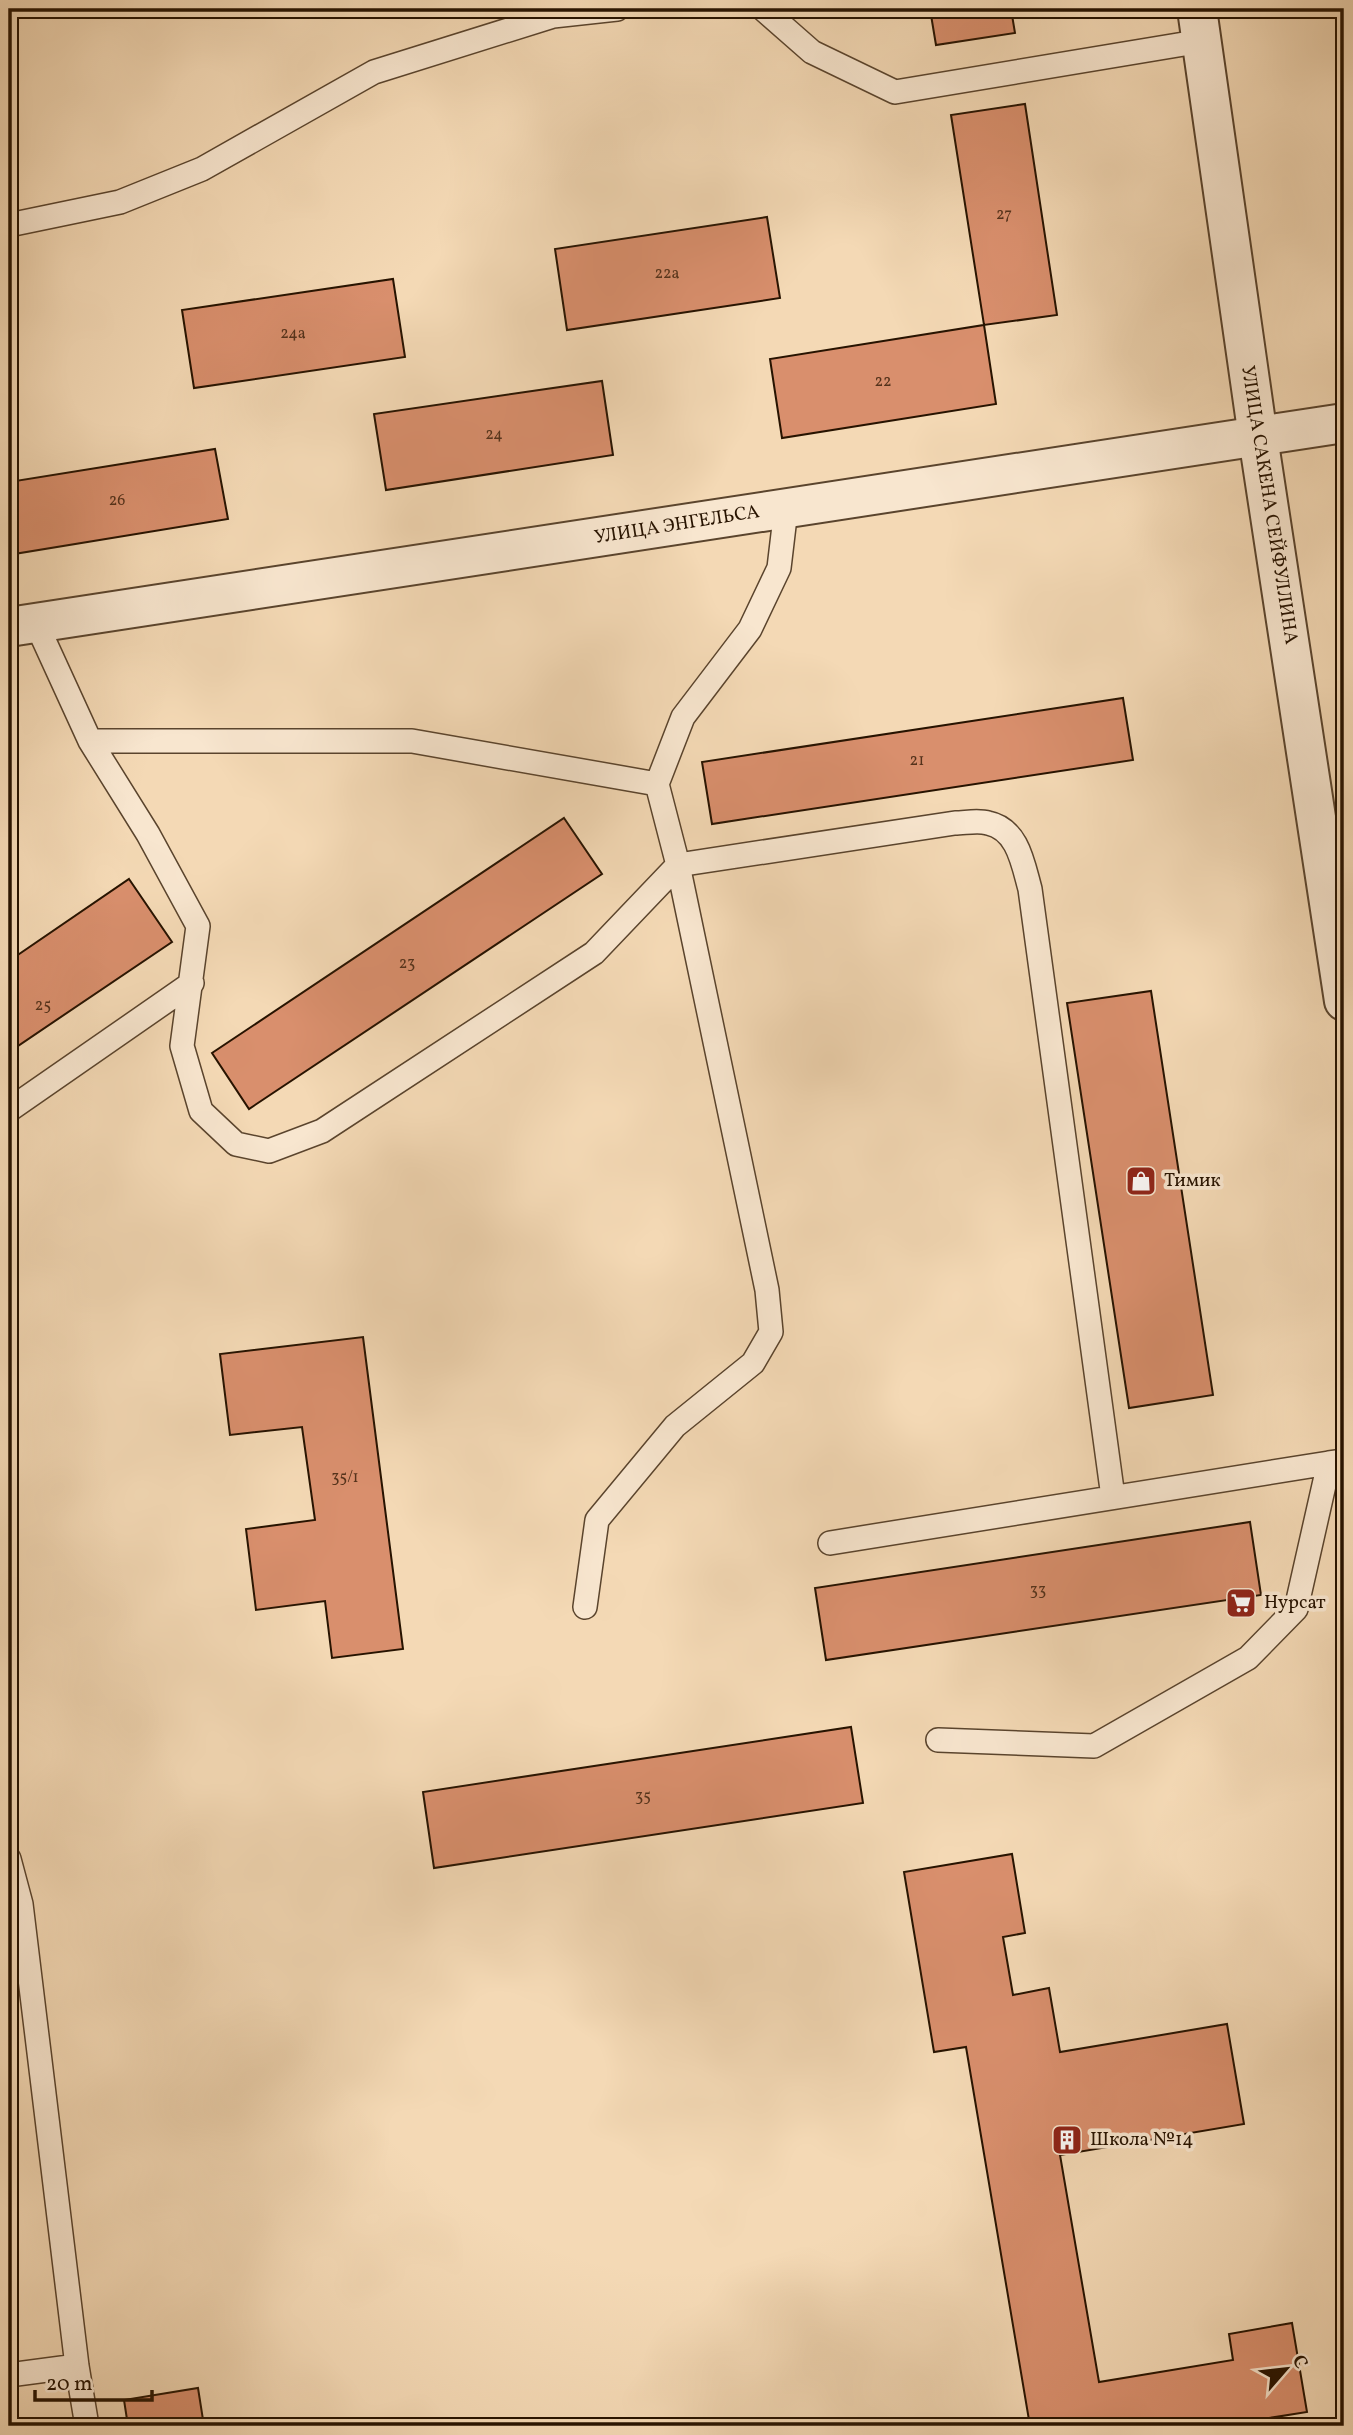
<svg xmlns="http://www.w3.org/2000/svg" width="1353" height="2435" viewBox="0 0 1353 2435" font-family="Vollkorn,serif">
<style>
.building{fill:#d98f6d;stroke:#271300;stroke-width:2}
.lines{fill:none;stroke-linecap:round;stroke-linejoin:round}
.service-casing{stroke:#5a442d;stroke-width:26}
.minor-casing{stroke:#5a442d;stroke-width:42}
.tertiary-casing{stroke:#5a442d;stroke-width:42}
.service{stroke:#f8e6cf;stroke-width:23}
.minor{stroke:#f8e6cf;stroke-width:38}
.tertiary{stroke:#f8e6cf;stroke-width:38}
.labels{text-anchor:middle;dominant-baseline:central;stroke-width:7;stroke-linejoin:round;paint-order:stroke}
.number-label{font-size:16px;fill:#54321b}
.street-label{font-size:19px;fill:#271300;stroke:#f8e6cf}
.poi-label{font-size:19px;fill:#271300;stroke:#f8e6cf;text-anchor:start}
</style>
<rect width="100%" height="100%" fill="#f4d9b5"/>
<filter id="stains"><feTurbulence type="fractalNoise" baseFrequency=".00286" numOctaves="4"/><feColorMatrix values="0 0 0 0 .2 0 0 0 0 .09 0 0 0 0 .02 0 0 0 .5 -.17"/></filter>
<radialGradient id="worn" r=".72"><stop offset=".6" stop-color="#630" stop-opacity="0"/><stop offset="1" stop-color="#630" stop-opacity=".3"/></radialGradient>
<!-- building -->
<path class="building" d="M930,9H1011L1015,33L936,45Z
M1025,104L1057,315L984,325L951,115Z
M767,217L780,298L567,330L555,249Z
M393,279L405,357L194,388L182,310Z
M984,325L996,404L782,438L770,359Z
M602,381L613,455L386,490L374,414Z
M215,449L228,519L14,554L9,522V482Z
M1123,698L1133,760L712,824L702,762Z
M564,818L602,874L249,1109L212,1053Z
M129,879L172,942L9,1052V961Z
M1151,991L1213,1395L1129,1408L1067,1003Z
M363,1337L403,1649L332,1658L325,1601L256,1610L246,1529L315,1520L302,1427L230,1435L220,1354Z
M1250,1522L1261,1595L826,1660L815,1588Z
M851,1727L863,1803L434,1868L423,1792Z
M1012,1854L1025,1933L1003,1937L1013,1995L1049,1988L1060,2052L1227,2024L1244,2124L1060,2155L1099,2382L1233,2360L1229,2334L1292,2323L1307,2412L1219,2426H1030L966,2047L934,2052L904,1872Z
M198,2388L204,2426H128L124,2400Z"/>
<g class="lines">
<!-- service casing -->
<g class="service-casing">
<path id="service" d="M763,9L812,52L895,92L1202,41
M9,225L120,202L202,169L374,72L553,16L617,9
M36,623L90,741L148,834L198,926L182,1046L201,1111L236,1144L269,1151L322,1131L594,953L678,865L955,823C965,823 978,820 988,823C1018,829 1023,864 1030,889L1113,1497
M90,741H412L657,784
M9,1110L192,983
M830,1543L1329,1463
M585,1607L597,1520L675,1426L753,1363L771,1332L767,1290L678,865L657,784L683,717L750,629L779,568L786,509
M938,1740L1094,1746L1248,1658L1296,1609L1329,1463L1344,1461
M9,1859L21,1904L77,2366L87,2426
M9,2375L77,2366"/>
</g>
<!-- minor casing -->
<g class="minor-casing">
<path id="minor" d="M9,627L1344,423"/>
</g>
<!-- tertiary casing -->
<g class="tertiary-casing">
<path id="tertiary" d="M1197,9L1258,437L1344,1001"/>
</g>
<!-- service -->
<use href="#service" class="service"/>
<!-- minor -->
<use href="#minor" class="minor"/>
<!-- tertiary -->
<use href="#tertiary" class="tertiary"/>
</g>
<!-- icons -->
<defs>
<g id="shop-square" transform="scale(1.575)"><rect x="-9" y="-9" width="18" height="18" rx="4" fill="#8f2418" stroke="#f8e6cf"/><path d="M-5-2.5h2.3a2.7 3.5 0 0 1 5.4 0H5L5.5 6h-11ZM-1.5-2.5h3a1.5 2.3 0 0 0-3 0Z" fill="#fff"/></g>
<g id="supermarket-square" transform="scale(1.575)"><rect x="-9" y="-9" width="18" height="18" rx="4" fill="#8f2418" stroke="#f8e6cf"/><path d="M-6-5.5h2.5l.6 2H6L4.5 2H-2.5L-4.4-4H-6ZM-1.5 3.2a1.3 1.3 0 1 0 .1 0ZM3 3.2a1.3 1.3 0 1 0 .1 0Z" fill="#fff"/></g>
<g id="building-square" transform="scale(1.575)"><rect x="-9" y="-9" width="18" height="18" rx="4" fill="#8f2418" stroke="#f8e6cf"/><path d="M-4-6H4V6H1V3H-1V6H-4ZM-2.5-4.3h1.7v1.8h-1.7ZM.8-4.3h1.7v1.8H.8ZM-2.5-1h1.7V.8h-1.7ZM.8-1h1.7V.8H.8Z" fill="#fff"/></g>
</defs>
<g fill-rule="evenodd">
<use href="#shop-square" x="1141" y="1181"/>
<use href="#supermarket-square" x="1241" y="1603"/>
<use href="#building-square" x="1067" y="2140"/>
</g>
<g class="labels">
<!-- number labels -->
<g class="number-label">
<text x="1004" y="215">27</text>
<text x="667" y="274">22а</text>
<text x="293" y="334">24а</text>
<text x="883" y="382">22</text>
<text x="494" y="435">24</text>
<text x="117" y="501">26</text>
<text x="917" y="761">21</text>
<text x="407" y="964">23</text>
<text x="43" y="1006">25</text>
<text x="345" y="1478">35/1</text>
<text x="1038" y="1591">33</text>
<text x="643" y="1797">35</text>
</g>
<!-- street labels -->
<g class="street-label">
<text transform="translate(1269 505) rotate(81)">УЛИЦА САКЕНА СЕЙФУЛЛИНА</text>
<text transform="translate(677 525) rotate(-9)">УЛИЦА ЭНГЕЛЬСА</text>
</g>
<!-- poi labels -->
<g class="poi-label">
<text x="1164" y="1181">Тимик</text>
<text x="1264" y="1603">Нурсат</text>
<text x="1090" y="2140">Школа №14</text>
</g>
</g>
<!-- margin -->
<rect width="1353" height="2435" fill="none" stroke="#f4d9b5" stroke-width="35"/>
<rect x="10" y="10" width="1332" height="2414" fill="none" stroke="#271300" stroke-width="3.5"/>
<rect x="18" y="18" width="1318" height="2400" fill="none" stroke="#271300" stroke-width="2"/>
<!-- north arrow -->
<g transform="translate(1286 2369) rotate(62)" stroke="#f8e6cf" stroke-width="5" paint-order="stroke">
<path d="M0-5L12 26L0 18L-12 26Z" fill="#271300"/>
<text y="-10" font-size="19" font-weight="bold" text-anchor="middle" fill="#271300">С</text>
</g>
<!-- scale -->
<path d="M35 2390v10h117v-10" fill="none" stroke="#271300" stroke-width="3.5"/>
<text x="46" y="2390" font-size="21" fill="#271300" stroke="#f8e6cf" stroke-width="5" paint-order="stroke">20 m</text>
<rect width="100%" height="100%" filter="url(#stains)"/>
<rect width="100%" height="100%" fill="url(#worn)"/>
</svg>
